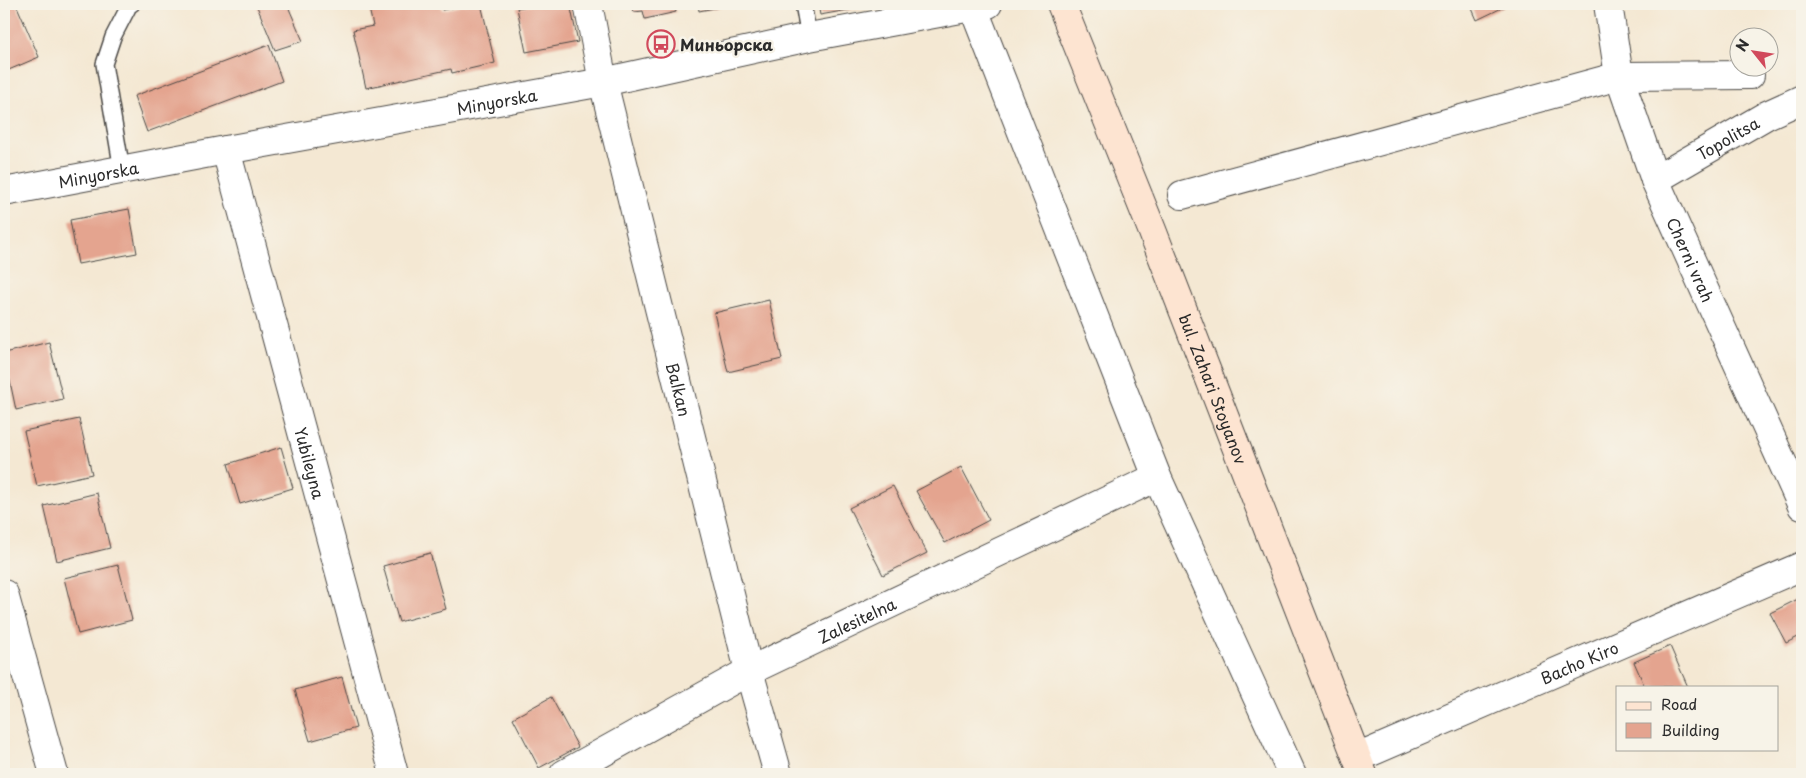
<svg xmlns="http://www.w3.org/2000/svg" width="1806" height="778" viewBox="0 0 1806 778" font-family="'Playpen Sans',sans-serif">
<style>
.building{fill:#e4a48f}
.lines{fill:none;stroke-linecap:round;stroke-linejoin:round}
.lane-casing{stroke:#494744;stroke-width:18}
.street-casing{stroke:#494744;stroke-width:30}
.secondary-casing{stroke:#494744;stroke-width:30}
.lane{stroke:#fff;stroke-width:15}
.street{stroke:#fff;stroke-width:28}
.secondary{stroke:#fde4d1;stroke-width:28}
.labels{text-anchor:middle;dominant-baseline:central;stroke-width:5;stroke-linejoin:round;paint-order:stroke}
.poi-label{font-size:16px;font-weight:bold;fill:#2b2b2b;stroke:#f7f3e8;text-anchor:start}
.street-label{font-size:16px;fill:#2b2b2b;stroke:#f7f3e8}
</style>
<rect width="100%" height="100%" fill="#f7f3e8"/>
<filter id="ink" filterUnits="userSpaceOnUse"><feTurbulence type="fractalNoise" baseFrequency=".02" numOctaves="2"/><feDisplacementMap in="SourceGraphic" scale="10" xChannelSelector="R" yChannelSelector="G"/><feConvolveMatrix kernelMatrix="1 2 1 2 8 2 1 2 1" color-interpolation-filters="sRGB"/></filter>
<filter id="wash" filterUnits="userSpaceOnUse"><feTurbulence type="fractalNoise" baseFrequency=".0096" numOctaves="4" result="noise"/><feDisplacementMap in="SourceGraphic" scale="20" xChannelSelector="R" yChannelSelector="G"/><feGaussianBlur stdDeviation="1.12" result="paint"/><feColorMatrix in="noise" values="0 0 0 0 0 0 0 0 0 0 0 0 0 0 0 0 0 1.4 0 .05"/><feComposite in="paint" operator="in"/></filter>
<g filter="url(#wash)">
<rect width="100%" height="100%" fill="#f4e8d3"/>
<g id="blocks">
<!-- building -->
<path class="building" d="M4,4H16L39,57L4,72Z
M256,4H287L303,41L275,50Z
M368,4H441L442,10L469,4H481L495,63L452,73L451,69L366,88L353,30L373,26Z
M539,4H570L578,42L526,52L517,8Z
M632,4H674L676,12L645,19L643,11L634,12Z
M698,4H730V5L699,11Z
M818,4H876V5L820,15Z
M1470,4H1510L1477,20Z
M269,45L282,81L147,132L134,96Z
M129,209L137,253L78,264L70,220Z
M769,300L782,359L728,372L714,313Z
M49,342L63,399L16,410L4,353Z
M79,419L92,474L37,486L24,431Z
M281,447L293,488L240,504L228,464Z
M961,467L989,520L945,543L916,491Z
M893,486L927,553L883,575L849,508Z
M97,493L110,548L57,561L44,506Z
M430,553L446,609L399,622L383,566Z
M118,565L132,620L78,634L64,578Z
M1802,597V635L1786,643L1770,613Z
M1670,646L1688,687H1645L1634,662Z
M342,677L356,728L310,741L295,690Z
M551,697L578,747L539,768L513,718Z"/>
</g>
</g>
<g filter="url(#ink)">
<use href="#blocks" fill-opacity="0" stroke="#494744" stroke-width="1"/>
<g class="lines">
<!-- lane casing -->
<g class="lane-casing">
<path id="lane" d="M803,4L809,37
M122,170L104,64L113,37L130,4H132"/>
</g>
<!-- street casing -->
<g class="street-casing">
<g id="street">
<path id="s1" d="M588,4L603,82L749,671L778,774"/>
<path id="s2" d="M1608,4L1619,76L1655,180L1802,506"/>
<path d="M973,7L1157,477L1292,774"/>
<path id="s3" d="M226,150L394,774"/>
<path id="s4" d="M1655,180L1767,115L1802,99"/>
<path id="s5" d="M4,192L226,150L603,82L809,37L988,4"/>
<path d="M1182,195L1619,76L1750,75"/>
<path d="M4,594L54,774"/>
<path id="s6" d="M1357,758L1802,566"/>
<path id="s7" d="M564,774L749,671L1157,477"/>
</g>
</g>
<!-- secondary casing -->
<g class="secondary-casing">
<g id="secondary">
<path id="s8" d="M1061,4L1152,230L1363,774"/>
</g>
</g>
<!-- lane -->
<use href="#lane" class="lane"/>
<!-- street -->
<use href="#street" class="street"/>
<!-- secondary -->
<use href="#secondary" class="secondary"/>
</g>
</g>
<!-- icons -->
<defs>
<g id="bus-ring" transform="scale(1.4375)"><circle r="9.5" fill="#f7f3e8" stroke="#d1495b" stroke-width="1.5"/><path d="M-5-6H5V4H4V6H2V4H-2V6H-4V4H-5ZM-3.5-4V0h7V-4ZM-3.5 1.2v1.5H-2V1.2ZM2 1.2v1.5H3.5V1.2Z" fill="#d1495b"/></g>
</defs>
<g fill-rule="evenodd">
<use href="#bus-ring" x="661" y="44"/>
</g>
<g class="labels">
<!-- poi labels -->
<g class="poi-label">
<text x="680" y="44">Миньорска</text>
</g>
<!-- street labels -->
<g class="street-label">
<text stroke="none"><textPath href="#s5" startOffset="501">Minyorska</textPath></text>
<text stroke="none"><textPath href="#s4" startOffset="84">Topolitsa</textPath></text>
<text stroke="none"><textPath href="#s5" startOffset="96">Minyorska</textPath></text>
<text stroke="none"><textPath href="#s2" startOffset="270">Cherni vrah</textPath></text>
<text stroke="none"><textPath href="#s8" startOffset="414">bul. Zahari Stoyanov</textPath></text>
<text stroke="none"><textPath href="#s1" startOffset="396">Balkan</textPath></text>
<text stroke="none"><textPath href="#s3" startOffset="324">Yubileyna</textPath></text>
<text stroke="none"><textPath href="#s7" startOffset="331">Zalesitelna</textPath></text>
<text stroke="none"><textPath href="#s6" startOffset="242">Bacho Kiro</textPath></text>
</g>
</g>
<!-- margin -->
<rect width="1806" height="778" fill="none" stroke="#f7f3e8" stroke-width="20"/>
<!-- legend -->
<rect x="1616" y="686" width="162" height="65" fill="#f7f3e8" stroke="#a5a39c"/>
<rect x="1626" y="702" width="25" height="8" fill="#fde4d1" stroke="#a5a39c"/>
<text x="1661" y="710" font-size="15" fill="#2b2b2b">Road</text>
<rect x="1626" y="723" width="25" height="15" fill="#e4a48f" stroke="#a5a39c"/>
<text x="1661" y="736" font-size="15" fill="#2b2b2b">Building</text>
<!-- north arrow -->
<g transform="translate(1754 52) rotate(300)"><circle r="24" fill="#f7f3e8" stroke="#a5a39c"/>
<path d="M0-4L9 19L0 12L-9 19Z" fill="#d1495b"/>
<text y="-8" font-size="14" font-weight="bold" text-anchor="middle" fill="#2b2b2b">N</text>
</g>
</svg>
